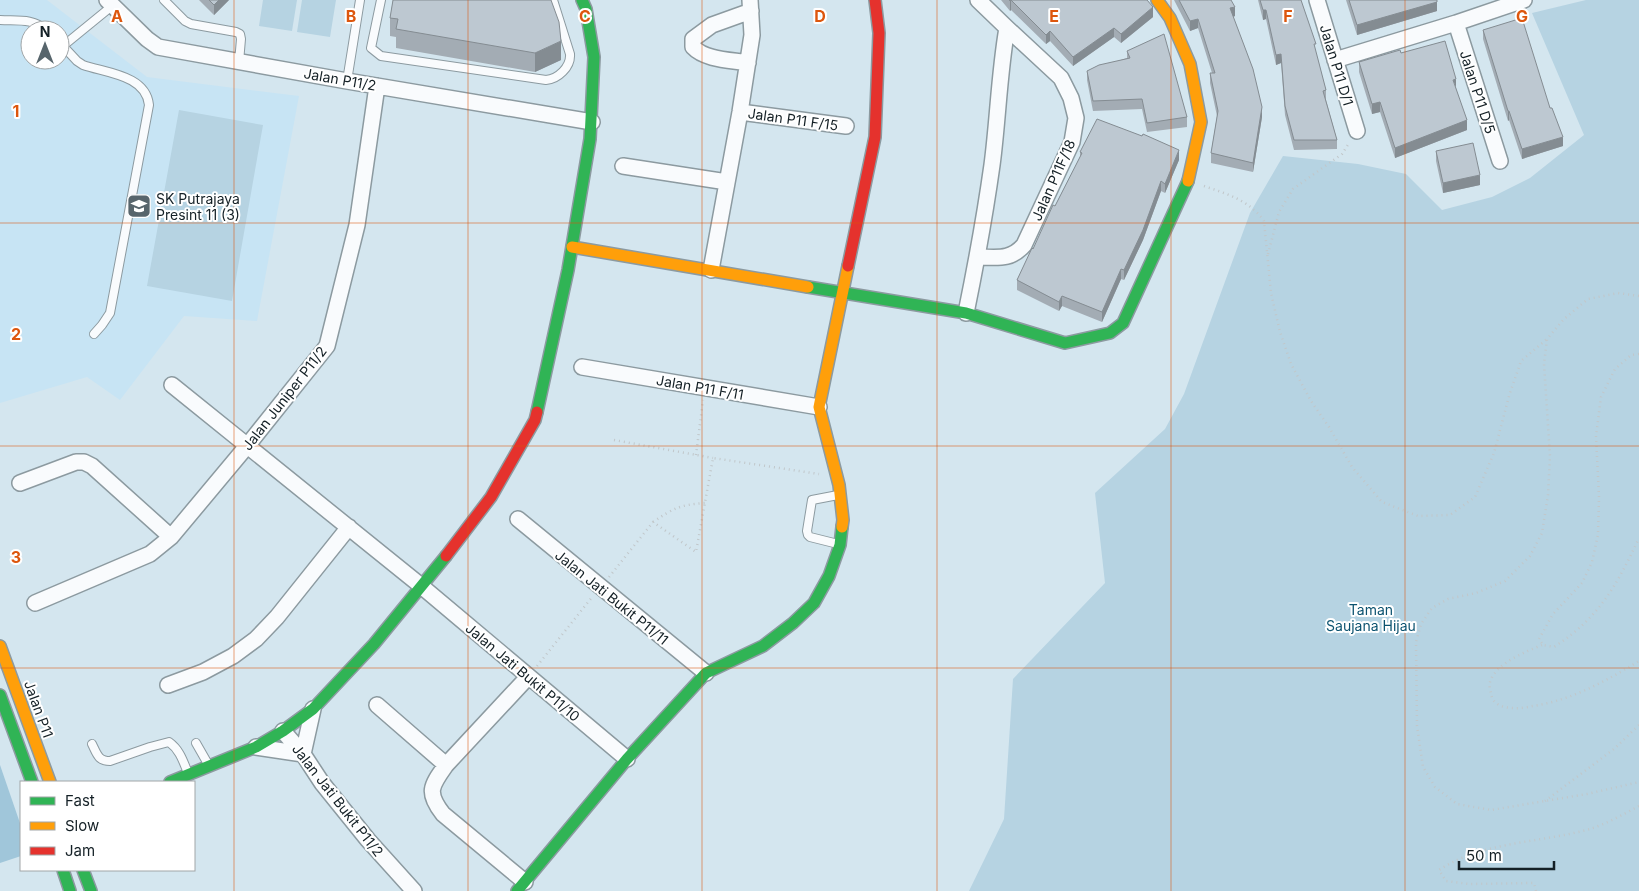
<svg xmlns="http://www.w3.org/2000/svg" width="1639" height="891" viewBox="0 0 1639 891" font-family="Inter,sans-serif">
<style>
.built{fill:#c7e4f4;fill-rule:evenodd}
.green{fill:#b6d3e2}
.forest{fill:#a0c6da}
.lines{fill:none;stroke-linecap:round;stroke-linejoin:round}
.lane-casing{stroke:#8c9aa0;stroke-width:10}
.street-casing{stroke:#8c9aa0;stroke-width:18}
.fast-casing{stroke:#8c9aa0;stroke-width:14}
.slow-casing{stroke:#8c9aa0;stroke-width:14}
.jam-casing{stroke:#8c9aa0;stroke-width:14}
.path{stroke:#c1c7ca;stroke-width:2.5;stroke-dasharray:1 4;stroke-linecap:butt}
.lane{stroke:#f9fbfd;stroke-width:8}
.street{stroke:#f9fbfd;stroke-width:15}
.fast{stroke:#30b455;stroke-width:11}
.slow{stroke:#ff9f0a;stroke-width:11}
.jam{stroke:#e5322d;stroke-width:11}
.wall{fill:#a3acb4}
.shaded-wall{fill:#848c92}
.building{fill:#bdc8d1;stroke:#848c92}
.grid{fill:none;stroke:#dd560d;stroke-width:1;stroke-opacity:0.55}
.labels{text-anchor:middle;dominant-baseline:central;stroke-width:4;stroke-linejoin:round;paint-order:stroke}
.street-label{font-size:14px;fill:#142026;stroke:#fff}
.poi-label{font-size:14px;fill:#142026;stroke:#fff;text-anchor:start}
.park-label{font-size:14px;fill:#0c5370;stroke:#fff}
.grid-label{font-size:16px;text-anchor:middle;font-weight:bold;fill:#dd560d;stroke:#fff;stroke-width:4;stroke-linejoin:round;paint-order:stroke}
</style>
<rect width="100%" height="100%" fill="#d4e6ef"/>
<!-- built -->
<path class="built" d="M0,0H47L147,77L299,96L257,321L184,316L120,400L87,377L0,403ZM30,30H60V60H30Z"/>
<!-- green -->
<path class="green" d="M263,0H297L292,31L259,26Z
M302,0H336L330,37L297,32Z
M1586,0H1639V891H969L1004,819L1013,679L1105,583L1095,493L1165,429L1184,394L1250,213L1283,156L1358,164L1406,174L1442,210L1492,197L1530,178L1584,135L1532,13Z
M179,110L263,125L232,301L147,286Z"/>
<!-- forest -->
<path class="forest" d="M0,765L21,826V856L0,863Z"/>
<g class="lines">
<!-- lane casing -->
<g class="lane-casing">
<path id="lane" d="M164,0L185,21L191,24L236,32L240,34L241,39L239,62
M381,0L371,48L381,56L546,80C558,79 571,67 570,54L553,0
M0,20C17,21 33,18 46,30
M60,43L63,46L112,6
M63,46L77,61L83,65C106,73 146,75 149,105L110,313L102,325L94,334
M347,81L360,0
M838,544L810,537L808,535L807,531L812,500L838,495
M196,743L208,764
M92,744C97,754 98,761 110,761L150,747L169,742C180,750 183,761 188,773"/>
</g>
<!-- street casing -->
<g class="street-casing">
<path id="street" d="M107,0L147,39L158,47L347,81L592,122
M1317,0L1357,131
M1456,23L1500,161
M1335,60L1456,23L1524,0
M748,63C731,60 705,60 693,47V39L712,25L751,11
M740,112L846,126
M623,166L727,182
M977,257C997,257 1010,261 1024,245L1072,142L1076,118L1071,98L1061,78L1007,28L978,0
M711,270L740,112L752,35L750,0
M966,313C976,264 985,215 992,165C998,120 999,74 1007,28
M582,367L819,407
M172,385L420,585L627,759
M20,483L76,462H84L92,466L171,537
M518,519L706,673
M35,603L150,554L171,537L247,446L327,346L357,225L377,86
M168,685L203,672L233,656L256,639L277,617L349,527
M377,705L446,765
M283,731L303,754L322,783L368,840L414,891
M256,747L303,754L313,709
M525,882L443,814C426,792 431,786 446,765L528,677"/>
</g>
<!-- fast casing -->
<g class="fast-casing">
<path id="fast" d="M808,287L966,313L1065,343L1110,333L1123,323L1188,181
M537,412L568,270L590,139L594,57L586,9L582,0
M0,695L32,782
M170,782L256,747L283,731L313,709L374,644L446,556
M63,870L70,891
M83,870L91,891
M517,891L627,759L706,673L763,646L793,623L814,603L829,576L840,545L842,527"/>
</g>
<!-- slow casing -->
<g class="slow-casing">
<path id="slow" d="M1157,0L1170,18L1190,64L1201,122L1188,181
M572,247L808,287
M842,527L843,520L839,485L819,407L848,266
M0,646L50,782"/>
</g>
<!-- jam casing -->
<g class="jam-casing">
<path id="jam" d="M848,266L875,137L879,33L875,0
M446,556L491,497L535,420L537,412"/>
</g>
<!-- path -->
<path class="path" d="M1204,186C1227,194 1249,200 1264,221L1271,293L1280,332L1291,364L1311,401L1329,427L1352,467L1382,502L1418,516L1450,515L1475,497L1494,453L1509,396L1521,361L1547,339
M1268,254L1279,212L1293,189L1342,154L1349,143
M1639,296L1618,293L1588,299L1564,319L1547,339L1544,364L1550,456L1548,495L1542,533L1530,556L1505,581L1476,593L1448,599L1432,608L1421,624L1416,642L1417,726L1423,767L1435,787L1457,804L1491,810L1587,794L1639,782
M1639,354L1631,355L1615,369L1601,397L1596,436L1599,497L1598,535L1592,562L1582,583L1553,614L1539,639L1543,645L1554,647C1599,618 1617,585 1639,538
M614,440L713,458
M696,455L703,400
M653,522C674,508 679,505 705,503
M609,577L653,522L696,552L713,458L819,474
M1542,645C1525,652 1496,663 1490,682C1489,685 1490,690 1491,693C1492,705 1504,708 1514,708C1520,709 1527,707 1533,706C1572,700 1606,681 1639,661
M537,666L593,596
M1545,801L1614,749L1639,725
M1536,891L1534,883L1469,884L1446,881L1439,870C1483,841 1541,843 1590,829C1606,824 1624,814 1639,806"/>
<!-- lane -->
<use href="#lane" class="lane"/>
<!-- street -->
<use href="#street" class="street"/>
<!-- fast -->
<use href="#fast" class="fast"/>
<!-- slow -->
<use href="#slow" class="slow"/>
<!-- jam -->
<use href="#jam" class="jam"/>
</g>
<!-- wall -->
<path class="wall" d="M199,0H229L214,15Z
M393,0L561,60L535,72L396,48V37L390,36V18Z
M1001,0H1147L1153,17L1121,43L1114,37L1073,66L1050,41L1046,44L1011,10L1010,11Z
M1174,0H1231L1235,16L1233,17L1262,117L1253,172L1211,163V153L1217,116L1210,83V73H1212L1198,28L1190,31Z
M1258,0H1301L1326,90V100L1337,140V149L1294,150L1285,115L1281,63L1276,65L1266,19L1263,20Z
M1346,0H1437V11L1357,35Z
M1483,30L1550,108L1563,146L1522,159L1509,120L1508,121L1483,39Z
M1127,51L1187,117V127L1147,132L1142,109L1093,111L1087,80V71L1127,58Z
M1401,53L1456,88L1467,130L1395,158L1380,112L1372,114L1359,72V62Z
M1436,151L1480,185L1443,193L1436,161Z
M1080,152L1179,160L1165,193L1161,191L1143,240L1124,280L1121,279L1102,322L1062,306L1059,311L1017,290V280L1055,206L1080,157Z"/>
<!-- shaded-wall -->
<path class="shaded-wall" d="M219,0H229L214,15V5Z
M1011,0V10L1010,11V1Z
M1437,2V11L1357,35V25Z
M1153,7V17L1121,43V34Z
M1235,7V16L1230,18V8Z
M1263,10H1266V19L1263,20Z
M1198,19V28L1190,31V21Z
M1114,28V37L1073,66V57Z
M1050,31V41L1046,44V35Z
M561,41V60L535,72V53Z
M1281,54V63L1276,65V55Z
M1456,79V88L1453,80Z
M1380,102V112L1372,114V104Z
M1262,107V117L1253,172V163Z
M1508,111H1509V120L1508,121Z
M1467,120V130L1395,158V148Z
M1563,137V146L1522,159V149Z
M1179,150V160L1165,193V184Z
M1480,175V185L1443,193V183Z
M1161,181V191L1143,240L1124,280V270Z
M1121,269V279L1102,322V312Z
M1062,296V306L1059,311V302Z"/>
<!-- building -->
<path class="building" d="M209,0H219L214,5Z
M393,0H551L559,22L561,41L535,53L396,29L398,19L390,18Z
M1009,0H1147L1153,7L1121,34L1114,28L1073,57L1050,31L1046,35L1011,0L1010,1Z
M1179,0H1231L1235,7L1230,8L1253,69L1262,107L1253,163L1211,153L1218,111L1210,73H1215L1198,19L1190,21Z
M1260,0H1301L1316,44H1314L1326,90L1323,91L1337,140H1294L1285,106L1281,54L1276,55L1266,10H1263Z
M1349,0H1437V2L1357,25Z
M1522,18L1550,108H1552L1563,137L1522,149L1509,111H1508L1483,30Z
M1164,34L1187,117L1147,123L1142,99L1093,101L1087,71L1099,65L1130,58L1127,51Z
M1445,41L1456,79L1453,80L1467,120L1395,148L1380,102L1372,104L1359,62L1400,50L1401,53Z
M1097,119L1142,136L1143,134L1179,150L1165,184L1161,181L1143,230L1124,270L1121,269L1102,312L1062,296L1059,302L1017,280L1032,248L1033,249L1053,205L1055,206L1082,153L1080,152Z
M1473,143L1480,175L1443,183L1436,151Z"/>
<!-- grid -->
<path class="grid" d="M234,0V891M468,0V891M702,0V891M937,0V891M1171,0V891M1405,0V891M0,223H1639M0,446H1639M0,668H1639"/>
<!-- icons -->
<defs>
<g id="school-square" transform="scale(1.25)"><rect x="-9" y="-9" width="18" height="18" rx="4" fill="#57656c" stroke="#fff"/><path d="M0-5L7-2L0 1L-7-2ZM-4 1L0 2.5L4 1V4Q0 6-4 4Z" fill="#fff"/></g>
</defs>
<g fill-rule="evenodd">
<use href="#school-square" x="139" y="206"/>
</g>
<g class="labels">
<!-- street labels -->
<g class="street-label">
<text transform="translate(1337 65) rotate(73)">Jalan P11 D/1</text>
<text transform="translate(340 79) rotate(10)">Jalan P11/2</text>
<text transform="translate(1478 92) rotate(72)">Jalan P11 D/5</text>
<text transform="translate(793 119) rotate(8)">Jalan P11 F/15</text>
<text transform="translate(1053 180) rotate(-66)">Jalan P11F/18</text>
<text transform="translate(700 387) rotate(10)">Jalan P11 F/11</text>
<text transform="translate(284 398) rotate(-52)">Jalan Juniper P11/2</text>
<text transform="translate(612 597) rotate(39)">Jalan Jati Bukit P11/11</text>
<text transform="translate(523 672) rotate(40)">Jalan Jati Bukit P11/10</text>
<text transform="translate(39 709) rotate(70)">Jalan P11</text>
<text transform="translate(338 800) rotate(52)">Jalan Jati Bukit P11/2</text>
</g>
<!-- poi labels -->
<g class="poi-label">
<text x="156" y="198">SK Putrajaya<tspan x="156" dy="16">Presint 11 (3)</tspan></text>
</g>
<!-- park labels -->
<g class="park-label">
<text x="1371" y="609">Taman<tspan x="1371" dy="16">Saujana Hijau</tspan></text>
</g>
</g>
<g class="grid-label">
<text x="117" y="22">A</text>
<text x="351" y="22">B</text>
<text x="585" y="22">C</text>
<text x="820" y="22">D</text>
<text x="1054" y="22">E</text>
<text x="1288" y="22">F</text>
<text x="1522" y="22">G</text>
<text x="16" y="117">1</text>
<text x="16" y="340">2</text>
<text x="16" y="563">3</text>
</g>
<!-- legend -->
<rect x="20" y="781" width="175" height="90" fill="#ffffff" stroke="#a1a6a8"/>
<rect x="30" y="797" width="25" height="8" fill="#30b455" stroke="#a1a6a8"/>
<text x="65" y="806" font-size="15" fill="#142026">Fast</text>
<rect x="30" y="822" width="25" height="8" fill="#ff9f0a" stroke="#a1a6a8"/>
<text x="65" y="831" font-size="15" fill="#142026">Slow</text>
<rect x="30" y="847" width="25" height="8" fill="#e5322d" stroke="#a1a6a8"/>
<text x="65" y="856" font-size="15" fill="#142026">Jam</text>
<!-- north arrow -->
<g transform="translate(45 45)"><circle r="24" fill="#ffffff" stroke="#a1a6a8"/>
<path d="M0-4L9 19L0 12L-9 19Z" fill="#57656c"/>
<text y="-8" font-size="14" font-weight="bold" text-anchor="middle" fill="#142026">N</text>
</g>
<!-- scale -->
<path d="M1459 861v8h95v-8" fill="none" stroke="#142026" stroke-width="2.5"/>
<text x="1466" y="861" font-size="15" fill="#142026" stroke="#ffffff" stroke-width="4" paint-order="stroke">50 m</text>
</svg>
